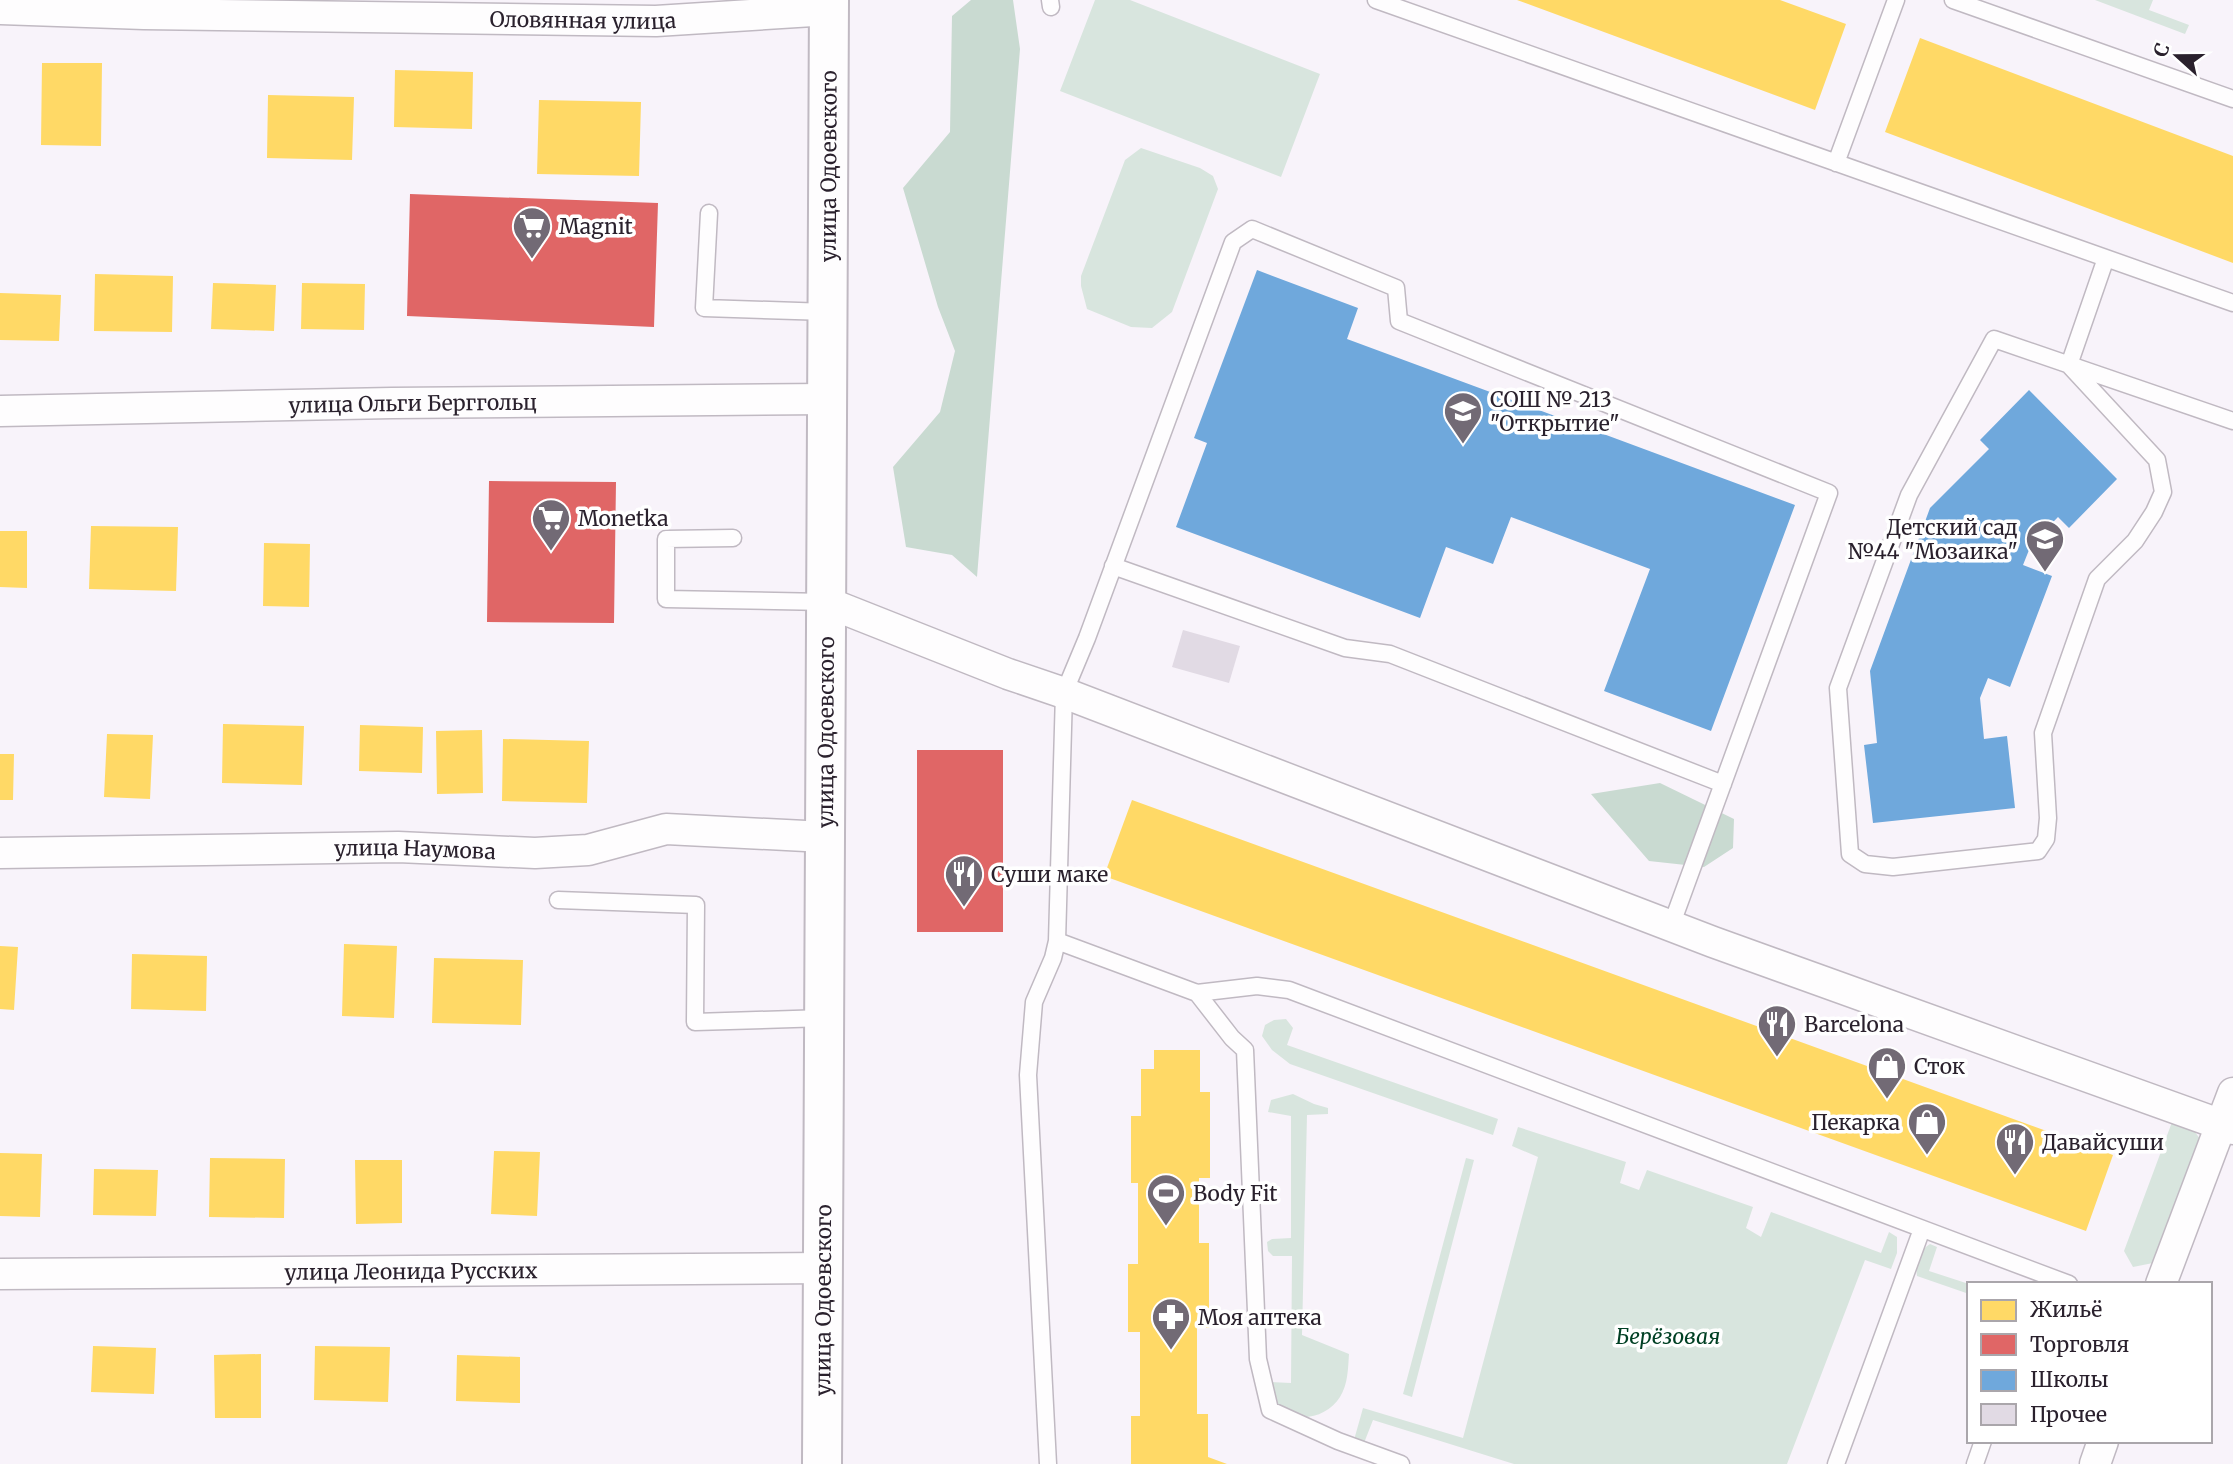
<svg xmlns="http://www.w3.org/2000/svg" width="2233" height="1464" viewBox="0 0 2233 1464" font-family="Merriweather,serif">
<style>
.green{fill:#d8e5de}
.forest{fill:#c9dad1}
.homes{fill:#ffd966}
.shops{fill:#e06666}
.schools{fill:#6fa8dc}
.building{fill:#e1dae4}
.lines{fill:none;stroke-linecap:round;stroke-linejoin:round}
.lane-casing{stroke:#c0b9c2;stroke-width:19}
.street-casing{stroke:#c0b9c2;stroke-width:33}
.secondary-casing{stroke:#c0b9c2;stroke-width:42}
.lane{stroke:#fefdfe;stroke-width:16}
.street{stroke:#fefdfe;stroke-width:30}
.secondary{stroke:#fefdfe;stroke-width:38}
.labels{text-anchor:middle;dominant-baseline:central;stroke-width:7;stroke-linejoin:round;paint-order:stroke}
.street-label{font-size:21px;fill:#2a212d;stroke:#fff}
.poi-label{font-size:21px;fill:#2a212d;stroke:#fff;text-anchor:start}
.park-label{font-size:21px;font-style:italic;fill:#004024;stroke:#fff}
</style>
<rect width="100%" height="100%" fill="#f8f3fa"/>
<!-- green -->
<path class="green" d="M1095,0H1130L1320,74L1281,177L1060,91Z
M2095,0H2153L2149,10L2189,25L2185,34Z
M1141,148L1200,168L1213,176L1218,189L1172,312L1152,328L1131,327L1087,309L1081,286V276L1125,160Z
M1286,1019L1293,1028L1287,1045L1498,1119L1493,1135L1290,1064L1272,1050L1262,1036L1265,1025L1274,1020Z
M1293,1094L1314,1104L1328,1108V1114L1307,1115L1302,1335L1349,1354C1348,1369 1348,1384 1340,1397C1326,1419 1292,1426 1275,1403C1271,1397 1270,1388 1268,1382L1291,1383L1292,1256H1273L1268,1251L1267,1242L1272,1239L1291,1238V1116L1268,1112L1271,1100Z
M2175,1114L2192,1128L2206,1147L2153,1263L2133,1267L2124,1251Z
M1518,1127L1626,1162L1620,1183L1639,1190L1647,1170L1753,1207L1746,1228L1761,1237L1771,1212L1881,1253L1889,1232L1897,1237V1253L1891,1269L1865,1260L1787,1464H1514L1373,1420L1364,1443L1354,1440L1363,1408L1463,1438L1538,1157L1512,1146Z
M1466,1158L1474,1160L1412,1397L1403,1394Z
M1930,1244L1937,1247L1929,1271L1969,1284V1294L1917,1276C1915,1263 1919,1251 1930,1244Z"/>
<!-- forest -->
<path class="forest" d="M971,0H1013L1020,49L977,577L952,555L906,547L893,467L940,412L955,351L938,307L903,188L950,132L952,16Z
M1660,783L1734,819L1733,848L1704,867L1649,861L1591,794Z"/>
<!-- homes -->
<path class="homes" d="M1517,0H1780L1846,24L1815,110Z
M1920,38L2233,156V263L1885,132Z
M42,63H102L101,146L41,145Z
M395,70L473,72L472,129L394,127Z
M268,95L354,97L352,160L267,158Z
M539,100L641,102L639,176L537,174Z
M95,274L173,276L172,332L94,331Z
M213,283L276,285L274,331L211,329Z
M302,283L365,284L364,330L301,329Z
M0,293L61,295L59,341L0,340Z
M91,526L178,527L176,591L89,589Z
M0,531H27V588L0,587Z
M264,543L310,544L309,607L263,606Z
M223,724L304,726L302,785L222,783Z
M360,725L423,727L422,773L359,771Z
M482,730L483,793L437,794L436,731Z
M107,734L153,735L150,799L104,797Z
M503,739L589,741L587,803L502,801Z
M0,754H14L13,800H0Z
M1132,800L2113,1155L2086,1231L1104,876Z
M344,944L397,946L394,1018L342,1016Z
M0,946L18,947L14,1010L0,1009Z
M132,954L207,956L206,1011L131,1009Z
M434,958L523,960L521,1025L432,1023Z
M1154,1050H1200V1092H1210V1178H1199V1243H1209V1328H1197V1414H1208V1457L1227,1464H1131V1416H1140V1332H1128V1264H1138V1183H1131V1116H1141V1069H1154Z
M494,1151L540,1152L537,1216L491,1214Z
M0,1153L42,1154L40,1217L0,1216Z
M210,1158L285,1159L284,1218L209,1217Z
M355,1160H402V1223L356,1224Z
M94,1169L158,1170L156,1216L93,1215Z
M93,1346L156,1348L154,1394L91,1392Z
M315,1346L390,1347L388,1402L314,1400Z
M261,1354V1418H215L214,1355Z
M457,1355L520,1357V1403L456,1401Z"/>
<!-- shops -->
<path class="shops" d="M410,194L658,203L654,327L407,316Z
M489,481L616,482L614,623L487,622Z
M917,750H1003V932H917Z"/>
<!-- schools -->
<path class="schools" d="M1257,270L1358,308L1347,339L1795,505L1711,731L1604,691L1650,569L1511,517L1493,564L1446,547L1420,618L1176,527L1207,443L1194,438Z
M2029,390L2117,479L2069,528L2058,517L2031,545L2023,565L2052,576L2010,687L1988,678L1980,698L1984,739L2007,736L2015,808L1873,823L1864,745L1877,743L1870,671L1930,508L1989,449L1980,440Z"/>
<!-- building -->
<path class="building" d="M1183,630L1240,646L1229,683L1172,667Z"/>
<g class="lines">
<!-- lane casing -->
<g class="lane-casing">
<path id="lane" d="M1050,0L1051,7
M1376,0L2233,303
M1953,0L2233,99
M1836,163L1896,0
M709,213L704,308L828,312
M2069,365L2157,460L2163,492L2154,512L2135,541L2097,579L2043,733L2048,818L2046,839L2038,851L1893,867L1865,864L1850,854L1838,688L1909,495L1994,339L2233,421
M2069,365L2106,258
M733,538L666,539V599L826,602
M1113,566L1345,648L1390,654L1723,784
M558,900L696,905L695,1022L825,1018
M1057,941L1197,993L1257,986L1289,990L2069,1284
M1197,993L1232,1038L1245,1050L1258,1359L1270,1410L1338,1441L1401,1464
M1048,1464L1028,1075L1034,1002L1053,958L1057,941L1064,693L1087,638L1233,242L1252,229L1396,288L1399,321L1829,493L1671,926
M1836,1464L1922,1229
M1975,1464L1983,1441"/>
</g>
<!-- street casing -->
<g class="street-casing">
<g id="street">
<path id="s1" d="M0,9L144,14L656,21L829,10"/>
<path id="s2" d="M0,411L392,403L827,399"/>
<path d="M826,602L1008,674L1064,693L1713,942L2233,1129"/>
<path id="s3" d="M0,853L398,847L535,853L588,850L666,829L825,837"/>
<path id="s4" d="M0,1274L823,1268"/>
<path d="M2161,1284L2233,1093"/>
<path d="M2095,1464L2103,1441"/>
</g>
</g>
<!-- secondary casing -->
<g class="secondary-casing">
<g id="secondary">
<path id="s5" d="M822,1464L829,0"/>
</g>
</g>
<!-- lane -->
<use href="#lane" class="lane"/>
<!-- street -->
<use href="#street" class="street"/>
<!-- secondary -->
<use href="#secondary" class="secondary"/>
</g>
<!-- icons -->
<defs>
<g id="supermarket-pin" transform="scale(2.0125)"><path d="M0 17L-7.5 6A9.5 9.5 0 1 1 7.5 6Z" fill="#726a75" stroke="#fff"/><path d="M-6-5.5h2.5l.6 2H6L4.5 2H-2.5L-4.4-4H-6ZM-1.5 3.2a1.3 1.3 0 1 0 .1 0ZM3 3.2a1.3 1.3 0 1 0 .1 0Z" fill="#fff"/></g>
<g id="school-pin" transform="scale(2.0125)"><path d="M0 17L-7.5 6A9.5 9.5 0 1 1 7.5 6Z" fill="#726a75" stroke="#fff"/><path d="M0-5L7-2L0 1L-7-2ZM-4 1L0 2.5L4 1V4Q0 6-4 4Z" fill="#fff"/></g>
<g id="restaurant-pin" transform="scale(2.0125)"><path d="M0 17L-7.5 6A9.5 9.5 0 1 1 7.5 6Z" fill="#726a75" stroke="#fff"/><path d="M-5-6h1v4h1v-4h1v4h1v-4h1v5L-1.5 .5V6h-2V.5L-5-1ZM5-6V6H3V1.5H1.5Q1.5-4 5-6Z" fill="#fff"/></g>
<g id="shop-pin" transform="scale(2.0125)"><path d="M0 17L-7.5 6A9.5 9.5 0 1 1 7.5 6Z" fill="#726a75" stroke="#fff"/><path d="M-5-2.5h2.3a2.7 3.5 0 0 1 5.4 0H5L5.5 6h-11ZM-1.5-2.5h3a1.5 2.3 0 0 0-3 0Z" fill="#fff"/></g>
<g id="stadium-pin" transform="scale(2.0125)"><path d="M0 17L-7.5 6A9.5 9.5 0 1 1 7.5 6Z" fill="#726a75" stroke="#fff"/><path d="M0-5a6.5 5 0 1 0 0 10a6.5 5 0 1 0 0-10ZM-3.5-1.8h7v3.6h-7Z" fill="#fff"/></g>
<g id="pharmacy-pin" transform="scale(2.0125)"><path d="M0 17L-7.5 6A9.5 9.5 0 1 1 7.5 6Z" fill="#726a75" stroke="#fff"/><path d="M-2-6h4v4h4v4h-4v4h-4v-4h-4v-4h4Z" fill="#fff"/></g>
</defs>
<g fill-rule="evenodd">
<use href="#supermarket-pin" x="532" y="226"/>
<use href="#school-pin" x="1463" y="411"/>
<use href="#supermarket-pin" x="551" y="518"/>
<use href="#school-pin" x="2045" y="539"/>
<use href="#restaurant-pin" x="964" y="874"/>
<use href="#restaurant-pin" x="1777" y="1024"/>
<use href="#shop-pin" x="1887" y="1066"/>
<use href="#shop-pin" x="1927" y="1122"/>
<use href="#restaurant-pin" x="2015" y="1142"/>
<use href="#stadium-pin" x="1166" y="1193"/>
<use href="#pharmacy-pin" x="1171" y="1317"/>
</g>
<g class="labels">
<!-- street labels -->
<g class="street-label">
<text stroke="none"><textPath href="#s1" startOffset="583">Оловянная улица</textPath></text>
<text stroke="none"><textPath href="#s5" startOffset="1298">улица Одоевского</textPath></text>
<text stroke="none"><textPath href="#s2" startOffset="413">улица Ольги Берггольц</textPath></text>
<text stroke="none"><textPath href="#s5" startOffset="732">улица Одоевского</textPath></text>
<text stroke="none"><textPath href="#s3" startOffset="415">улица Наумова</textPath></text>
<text stroke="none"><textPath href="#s4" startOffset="411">улица Леонида Русских</textPath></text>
<text stroke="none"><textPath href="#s5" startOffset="164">улица Одоевского</textPath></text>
</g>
<!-- poi labels -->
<g class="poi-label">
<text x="559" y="226">Magnit</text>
<text x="1490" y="399">СОШ № 213<tspan x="1490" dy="24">"Открытие"</tspan></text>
<text x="578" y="518">Monetka</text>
<text x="2018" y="527" text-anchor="end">Детский сад<tspan x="2018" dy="24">№44 "Мозаика"</tspan></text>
<text x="991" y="874">Суши маке</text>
<text x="1804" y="1024">Barcelona</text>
<text x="1914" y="1066">Сток</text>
<text x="1900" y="1122" text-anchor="end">Пекарка</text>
<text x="2042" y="1142">Давайсуши</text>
<text x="1193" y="1193">Body Fit</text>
<text x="1198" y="1317">Моя аптека</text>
</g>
<!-- park labels -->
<g class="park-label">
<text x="1668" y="1336">Берёзовая</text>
</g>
</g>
<!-- legend -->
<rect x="1967" y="1282" width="245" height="161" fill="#ffffff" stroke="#aaa6ab" stroke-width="2"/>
<rect x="1981" y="1300" width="35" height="21" fill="#ffd966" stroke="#aaa6ab" stroke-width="2"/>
<text x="2030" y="1317" font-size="21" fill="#2a212d">Жильё</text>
<rect x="1981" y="1334" width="35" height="21" fill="#e06666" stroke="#aaa6ab" stroke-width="2"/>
<text x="2030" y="1352" font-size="21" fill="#2a212d">Торговля</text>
<rect x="1981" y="1370" width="35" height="21" fill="#6fa8dc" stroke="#aaa6ab" stroke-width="2"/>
<text x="2030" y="1387" font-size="21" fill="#2a212d">Школы</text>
<rect x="1981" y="1404" width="35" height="21" fill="#e1dae4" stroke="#aaa6ab" stroke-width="2"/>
<text x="2030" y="1422" font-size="21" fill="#2a212d">Прочее</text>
<!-- north arrow -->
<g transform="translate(2177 56) rotate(291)" stroke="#ffffff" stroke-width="5" paint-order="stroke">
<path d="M0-5L12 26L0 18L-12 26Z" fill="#2a212d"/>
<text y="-10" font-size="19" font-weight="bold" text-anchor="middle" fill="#2a212d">С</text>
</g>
</svg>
